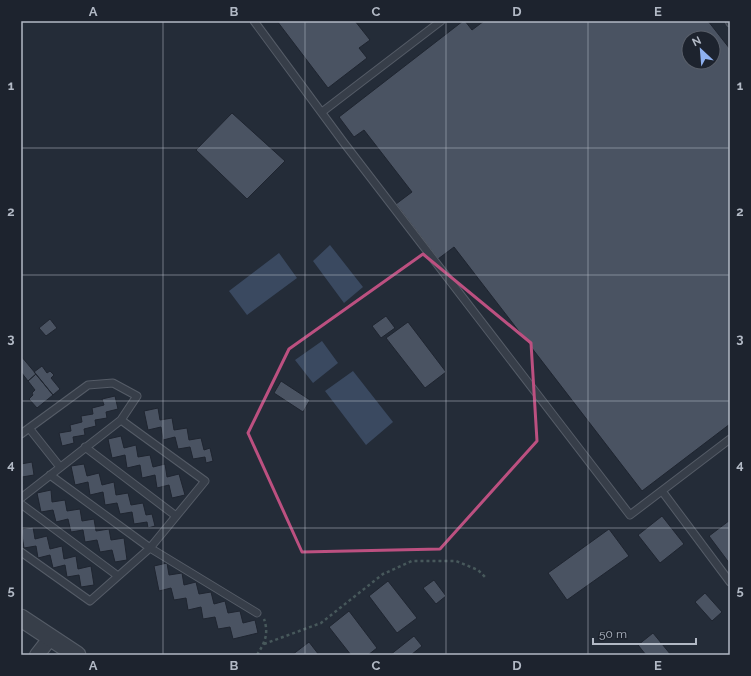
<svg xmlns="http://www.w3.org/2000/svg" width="751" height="676" viewBox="0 0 751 676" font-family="Raleway,sans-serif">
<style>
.water{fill:#3a4960}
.building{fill:#4a5362;stroke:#1f2530;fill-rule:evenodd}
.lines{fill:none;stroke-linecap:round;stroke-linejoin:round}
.service-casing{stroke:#555c67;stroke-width:9}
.minor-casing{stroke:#555c67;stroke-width:16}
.tertiary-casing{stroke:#555c67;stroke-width:19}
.path{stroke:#47585b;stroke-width:2.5;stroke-dasharray:3 3;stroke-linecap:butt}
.service{stroke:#373e49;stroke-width:7}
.minor{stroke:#373e49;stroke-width:14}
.tertiary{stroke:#373e49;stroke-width:17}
.marked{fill:none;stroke:#bc5080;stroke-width:3;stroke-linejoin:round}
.grid{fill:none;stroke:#b2b9c5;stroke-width:1;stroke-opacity:0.55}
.neatline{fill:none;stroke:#b2b9c5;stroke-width:1.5}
.grid-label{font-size:13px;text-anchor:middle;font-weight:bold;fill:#b2b9c5}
</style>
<rect width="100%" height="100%" fill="#242c38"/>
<!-- water -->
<path class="water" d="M330,245L363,287L344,303L313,261Z
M279,253L297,278L247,315L229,291Z
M322,341L338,363L313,383L295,360Z
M353,371L393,422L366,445L325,391Z"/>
<!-- building -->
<path class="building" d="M277,21H355L370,40L359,48L367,58L328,88Z
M463,21H465L472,30L484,21H708L730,49V424L642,491L454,247L438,259L396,204L412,192L364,130L354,137L339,117ZM689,38H713V62H689Z
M232,113L285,161L247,199L196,150Z
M386,316L395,328L381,338L372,326Z
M50,319L57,328L46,336L39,328Z
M408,322L446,372L425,388L386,338Z
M21,356L36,374L28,381L21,372Z
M42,366L47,373L50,371L54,375L51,378L60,389L53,395L34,372Z
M36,374L53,395L37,408L29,399L33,395L32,393L35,390L28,381Z
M281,381L310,400L303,412L274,393Z
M115,396L118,409L106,412L107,418L95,420L96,426L84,429L85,435L73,437L74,443L62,446L59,433L71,431L70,425L82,422L81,416L93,414L92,408L104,405L102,399Z
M158,408L160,420L172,418L174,430L187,428L189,440L201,438L204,450L210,448L213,461L206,463L205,457L193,459L190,447L178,449L175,437L163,440L161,427L148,430L144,411Z
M121,436L124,448L136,445L138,457L150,455L153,467L165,464L167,477L179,474L185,495L172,498L169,485L157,488L155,475L142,478L140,465L127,468L125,455L112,458L108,439Z
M32,462L34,475L22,477L23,484H21V464Z
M84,464L87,476L99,473L102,485L114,482L116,495L128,493L131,505L143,503L146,515L152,514L155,526L148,528L147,522L134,524L132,512L120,514L117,503L105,505L103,492L90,495L88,482L75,485L71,466Z
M51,490L52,502L65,500L67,511L80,509L82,521L94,519L96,531L109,529L111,540L124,538L127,560L115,562L112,550L100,552L97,540L85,542L83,530L71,532L68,519L56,522L53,510L41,512L37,493Z
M662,516L684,544L660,563L638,535Z
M730,520V564L709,536Z
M33,527L35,539L47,536L50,549L62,546L64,559L76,556L78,569L91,566L94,585L81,587L79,575L67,577L65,565L53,568L50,555L38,558L36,546L24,548L21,529Z
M609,529L629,556L567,600L548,573Z
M167,563L169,575L182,573L184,585L196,582L199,594L211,592L214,604L225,601L228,613L240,611L243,623L255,620L258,633L233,639L230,627L218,629L215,617L203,619L201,607L188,610L186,598L174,600L171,588L159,591L154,566Z
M434,580L446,596L436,604L423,588Z
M388,581L417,618L397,633L369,596Z
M705,593L722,612L712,621L695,602Z
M349,611L377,648L368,655H351L329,627Z
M653,633L671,655H646L638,645Z
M414,636L422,646L411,655H390Z
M309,642L319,655H292Z"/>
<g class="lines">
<!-- service casing -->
<g class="service-casing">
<path id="service" d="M254,21L344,143L630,515L730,439
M729,21L730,23
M322,112L441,21
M29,428L60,467
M21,434L88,385L113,383L137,396L121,420L21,498
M85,447L176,516
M50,475L150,548L257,613
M662,491L730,582
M21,504L118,576
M21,552L90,601L150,548L205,481L121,420"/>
</g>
<!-- minor casing -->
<g class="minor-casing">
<path id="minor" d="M37,655L51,637"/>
</g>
<!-- tertiary casing -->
<g class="tertiary-casing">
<path id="tertiary" d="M21,618L77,655"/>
</g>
<!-- path -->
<path class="path" d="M264,644L321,623L383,574L412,561H456L478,570L486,578
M257,655C265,642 269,634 264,619"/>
<!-- service -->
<use href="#service" class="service"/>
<!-- minor -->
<use href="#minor" class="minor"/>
<!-- tertiary -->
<use href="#tertiary" class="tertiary"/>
</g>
<!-- marked area -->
<path class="marked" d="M423,254L531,343L537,441L440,549L302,552L248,433L289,349Z"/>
<!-- grid -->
<path class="grid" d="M163,21V655M305,21V655M446,21V655M588,21V655M21,148H730M21,275H730M21,401H730M21,528H730"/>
<!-- border -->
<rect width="751" height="676" fill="none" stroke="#1d232e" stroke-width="44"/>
<!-- north arrow -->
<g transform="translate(701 50) rotate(334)"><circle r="19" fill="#1d232e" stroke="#595f6a"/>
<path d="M0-3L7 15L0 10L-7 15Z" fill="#8eb0ef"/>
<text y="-6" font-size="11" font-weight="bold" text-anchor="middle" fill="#b2b9c5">N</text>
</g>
<!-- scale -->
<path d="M593 638v6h103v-6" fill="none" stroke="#b2b9c5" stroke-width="2"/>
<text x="599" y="638" font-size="12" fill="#b2b9c5" stroke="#1d232e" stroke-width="3" paint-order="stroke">50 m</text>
<rect x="22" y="22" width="707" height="632" class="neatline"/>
<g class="grid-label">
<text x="93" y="16">A</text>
<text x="234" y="16">B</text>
<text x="376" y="16">C</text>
<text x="517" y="16">D</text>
<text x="658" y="16">E</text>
<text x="11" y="90">1</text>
<text x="740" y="90">1</text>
<text x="11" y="216">2</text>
<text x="740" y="216">2</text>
<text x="11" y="343">3</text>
<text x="740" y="343">3</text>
<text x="11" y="469">4</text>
<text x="740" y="469">4</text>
<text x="11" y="595">5</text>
<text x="740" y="595">5</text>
<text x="93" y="670">A</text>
<text x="234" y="670">B</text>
<text x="376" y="670">C</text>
<text x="517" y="670">D</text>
<text x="658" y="670">E</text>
</g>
</svg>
